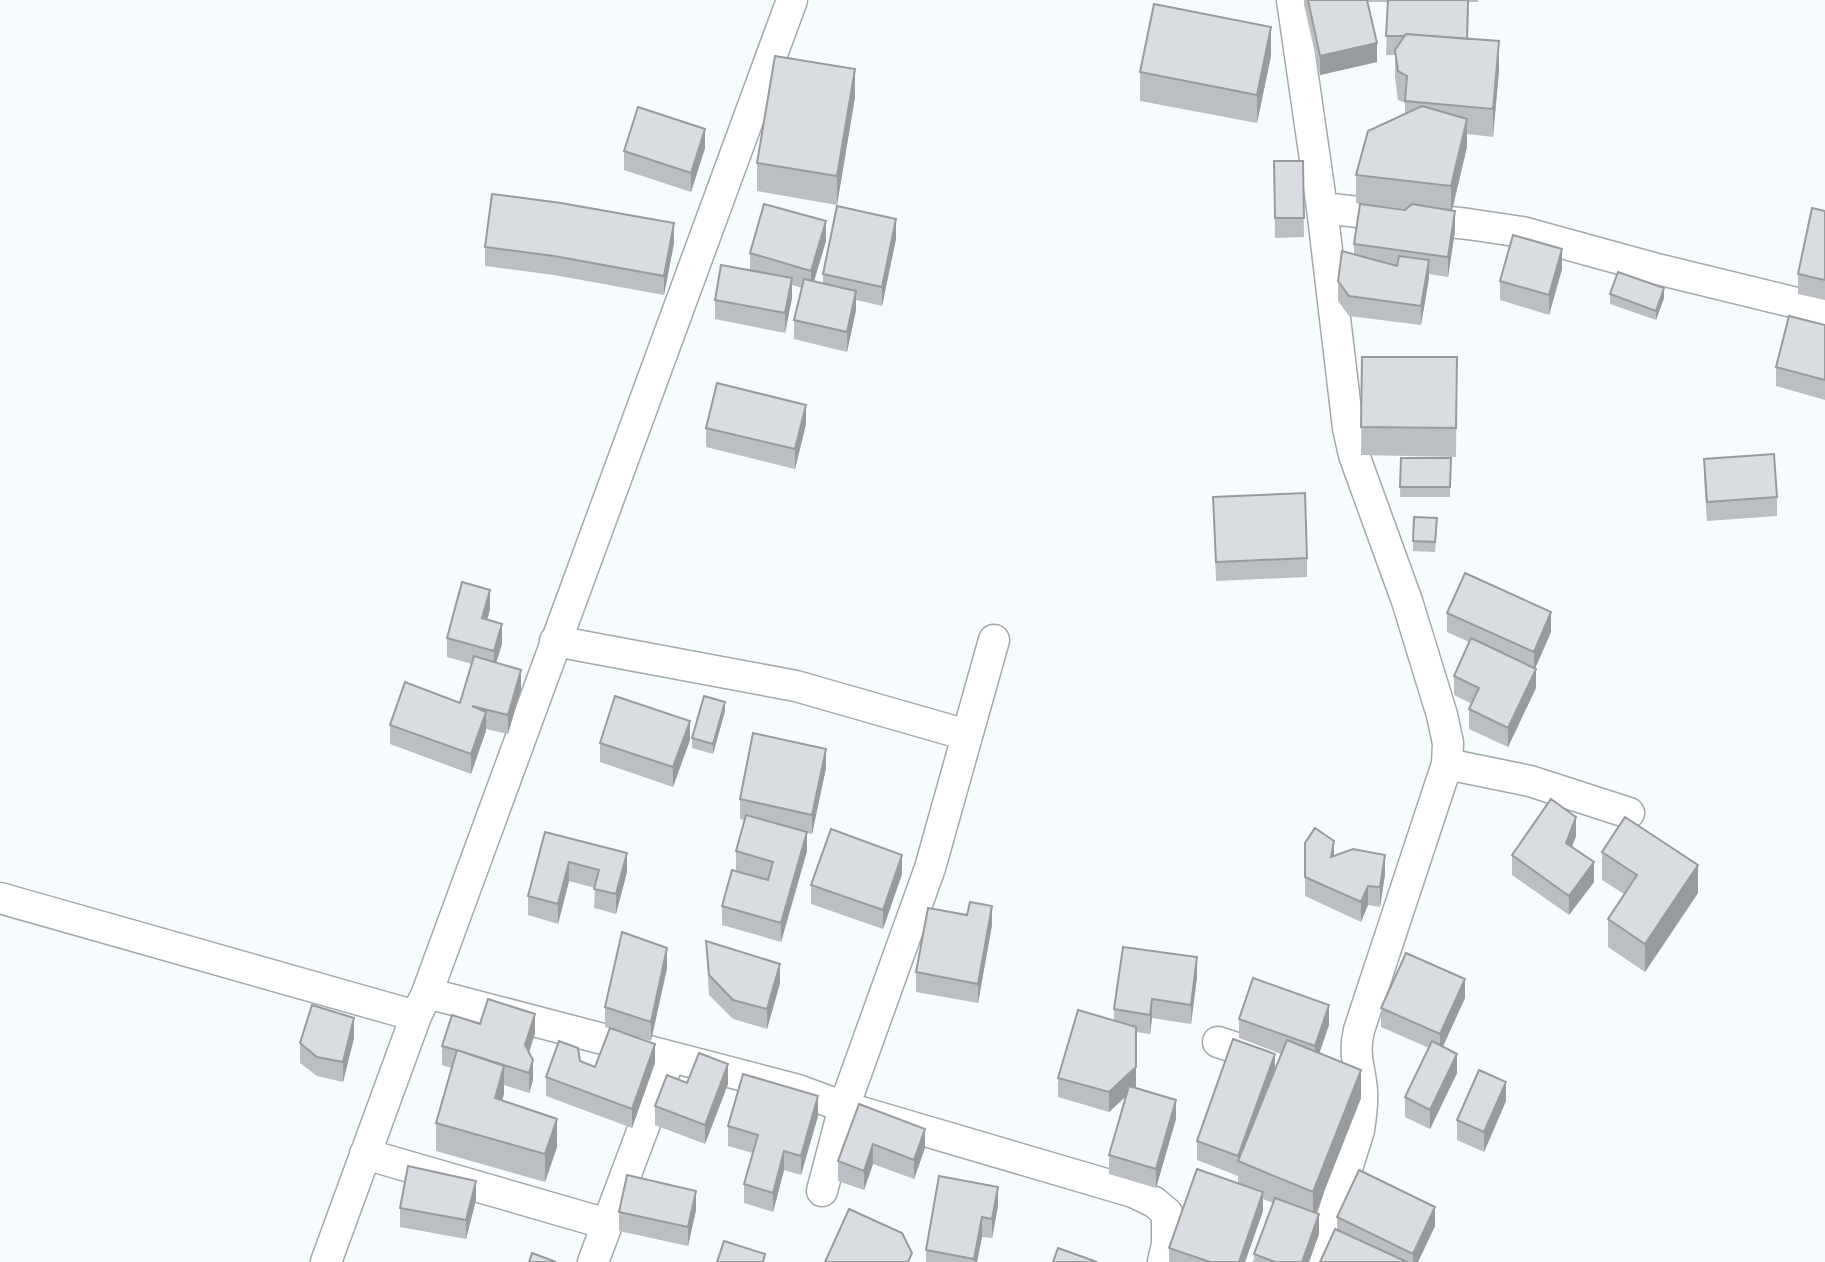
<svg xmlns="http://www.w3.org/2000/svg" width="1825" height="1262" viewBox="0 0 1825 1262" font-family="'Crimson Pro',serif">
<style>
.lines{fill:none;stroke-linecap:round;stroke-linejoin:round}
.street-casing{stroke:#a3a9aa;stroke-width:33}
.street{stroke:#fff;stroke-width:30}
.wall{fill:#bbbec2;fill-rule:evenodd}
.shaded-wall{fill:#989b9e}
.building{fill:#d9dde1;stroke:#989b9e;stroke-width:2}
</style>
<rect width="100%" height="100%" fill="#f6fcfd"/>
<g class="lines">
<!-- street casing -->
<g class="street-casing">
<path id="street" d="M1292,0L1322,208L1348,428L1354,455L1407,601L1442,715L1448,743L1447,764L1359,1030C1353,1057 1360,1065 1362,1091C1363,1104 1361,1117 1359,1130L1318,1262
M1322,208L1468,224L1522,232L1653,268L1825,310
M555,641L796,686L967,735
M1447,764L1530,781L1629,813
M0,898L416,1016
M427,993L798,1090L844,1107L1133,1192L1154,1202L1167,1213V1244L1163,1262
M1218,1042L1315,1074
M365,1154L607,1224
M822,1191L844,1107L930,868L994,640
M326,1262L416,1016L427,993L792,0
M593,1262L670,1057"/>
</g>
<!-- street -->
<use href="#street" class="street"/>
</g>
<!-- wall -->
<path class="wall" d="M1304,0H1367L1377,62L1320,75L1304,5Z
M1368,0H1478V2H1469L1468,39L1499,70L1493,137L1467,134V147L1452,211L1455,231L1448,277L1429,274L1421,325L1349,316L1338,301V281L1354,254V244L1360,204L1356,203V175L1405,114V103L1398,100L1395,78V55H1386L1388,2H1368ZM1364,204L1406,209L1405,210Z
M1271,56L1257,123L1140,101V72Z
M855,97L837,205L757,191V163Z
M705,148L691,192L624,170V151Z
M1274,161H1303L1304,237L1275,238Z
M1825,211V300L1798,294V274Z
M896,239L882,306L856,300V310L847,352L794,339V320L802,288L792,285V298L785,333L715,319V300L750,270V253L826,241L814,282L823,283V274Z
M674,243L664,295L554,275L485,266V247Z
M1562,269L1549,315L1500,300V281Z
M1610,294L1664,298L1656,320L1610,304Z
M1825,325V400L1776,386V367Z
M1362,357H1457L1456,457L1361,455Z
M806,424L795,469L706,447V428Z
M1401,458H1451L1450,497H1400Z
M1704,459L1777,497V516L1707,521L1704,478Z
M1213,497L1307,558V577L1216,581Z
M1437,528L1435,552L1413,551V541Z
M490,609L487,620L502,644L496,663L521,689L508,734L486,729L471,774L390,744V725L460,703L472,664L447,657V638Z
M1447,613L1551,632L1535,668L1536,688L1508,747L1469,729V709L1472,704L1454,695V676L1469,642L1447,632Z
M725,711L713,754L692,748V738Z
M690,740L673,787L600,762V743Z
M826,768L812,834L807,833V851L781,942L722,925V906L768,880L736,870V851L745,820L740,819V799Z
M545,832L627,872L616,914L594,908L595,888L569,881L558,924L528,915V896Z
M1576,836L1572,847L1594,882L1569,915L1512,875V855Z
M1305,843L1334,856L1385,874L1380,907L1368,905L1361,922L1305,896Z
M1602,852L1698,893L1645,972L1608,947V919L1624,894L1602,880Z
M902,874L883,929L811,904V885Z
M967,915L992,925L978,1003L916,992V972Z
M706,941L780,983L767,1029L733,1019L709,995Z
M667,968L651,1041L622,1032L655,1063L632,1128L546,1096V1077L580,1061L595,1067L609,1028L605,1027V1007Z
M1197,977L1191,1024L1152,1018L1150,1034L1136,1032V1087L1135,1088L1176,1119L1156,1188L1109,1174V1155L1126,1096L1109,1112L1058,1097V1078L1114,1020V1009Z
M1465,998L1443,1046L1457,1073L1430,1129L1405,1117V1097L1429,1048L1381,1027V1008Z
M1239,1019L1329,1025L1319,1053L1361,1098L1315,1213L1319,1234L1309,1262H1252L1254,1260V1254L1273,1203L1263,1199V1211L1245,1262H1169V1248L1238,1183V1176L1197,1160V1141L1275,1070L1281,1054L1239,1038Z
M480,1024L535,1033L529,1053L533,1080L529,1093L504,1085V1094L502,1100L557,1147L545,1182L436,1151V1123L451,1068L442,1065V1046Z
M354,1038L343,1082L317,1076L300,1063V1043Z
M687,1083L728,1084L705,1144L655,1125V1106Z
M1506,1101L1484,1152L1457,1140V1120Z
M859,1104L925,1148L914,1179L873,1164L864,1190L838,1181V1161Z
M818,1116L801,1175L784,1170L773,1212L744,1203V1184L753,1153L728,1146V1126Z
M476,1200L466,1239L400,1227V1208Z
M998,1206L992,1238L982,1237L977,1262H926V1250Z
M696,1210L688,1246L619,1231V1212Z
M1337,1217L1435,1226L1418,1262H1320L1337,1229Z"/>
<!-- shaded-wall -->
<path class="shaded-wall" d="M1271,27V56L1257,123V95Z
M1499,41V70L1493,137V109Z
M1377,43V62L1320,75V56Z
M855,69V97L837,205V176Z
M1467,119V147L1451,214V186Z
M705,129V148L691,192V173Z
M1455,211V231L1448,277V257Z
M896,219V239L882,306V287Z
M826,221V241L811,291V271Z
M674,223V243L664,295V276Z
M1562,249V269L1549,315V295Z
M1429,260V279L1421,325V306Z
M792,278V298L785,333V313Z
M1664,288V298L1656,320V311Z
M856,291V310L847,352V332Z
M806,405V424L795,469V449Z
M490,590V609L482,638V618Z
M1551,612V632L1534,671V652Z
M502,624V644L494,670V651Z
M1536,669V688L1508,747V728Z
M521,670V689L508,734V715Z
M725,702V711L713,754V744Z
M486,712V731L471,774V754Z
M690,721V740L673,787V767Z
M826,749V768L812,834V815Z
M1576,817V836L1566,862V843Z
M807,832V851L781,942V923Z
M1334,841V860L1331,857Z
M627,853V872L616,914V894Z
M902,855V874L883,929V910Z
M1385,855V874L1380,907V887Z
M569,862V881L558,924V904Z
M1594,862V882L1569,915V896Z
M1698,865V893L1645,972V944Z
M1368,886V905L1361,922V902Z
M992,906V925L978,1003V984Z
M667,948V968L651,1041V1022Z
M1197,957V977L1191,1024V1005Z
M780,964V983L767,1029V1009Z
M1465,979V998L1440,1053V1034Z
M1152,999V1018L1150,1034V1015Z
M1329,1005V1025L1315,1066V1046Z
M535,1014V1033L525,1064V1045Z
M354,1018V1038L343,1082V1062Z
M1136,1027V1087L1109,1112V1092Z
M655,1044V1063L632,1128V1109Z
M1275,1054V1073L1238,1161V1156Z
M1457,1054V1073L1430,1129V1110Z
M533,1060V1080L529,1093V1073Z
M728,1064V1084L705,1144V1125Z
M504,1066V1094L495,1126V1098Z
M1361,1070V1098L1313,1220V1192Z
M1506,1082V1101L1484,1152V1132Z
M818,1096V1116L801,1175V1156Z
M1176,1100V1119L1156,1188V1169Z
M557,1119V1147L545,1182V1154Z
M925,1129V1148L914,1179V1160Z
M873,1144V1164L864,1190V1171Z
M784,1151V1170L773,1212V1193Z
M476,1181V1200L466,1239V1220Z
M998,1187V1206L992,1238V1219Z
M696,1191V1210L688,1246V1227Z
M1263,1192V1211L1245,1262H1239Z
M1435,1207V1226L1418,1262H1413V1254Z
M1319,1214V1234L1309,1262H1302Z
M982,1217V1237L977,1262H974Z"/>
<!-- building -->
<path class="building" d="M1308,0H1367L1377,43L1320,56Z
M1388,0H1468L1467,39L1406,34L1404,36H1386Z
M1154,4L1271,27L1257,95L1140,72Z
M1406,34L1499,41L1493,109L1405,101L1407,76L1398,71L1395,50Z
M775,56L855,69L837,176L757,163Z
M1422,106L1467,119L1451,186L1356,175L1368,131Z
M638,107L705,129L691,173L624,151Z
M1274,161H1303L1304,218H1275Z
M492,194L561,203L674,223L664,276L554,256L485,247Z
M764,204L826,221L811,271L750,253Z
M1360,204L1405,210L1412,204L1455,211L1448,257L1354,244Z
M837,206L896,219L882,287L823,274Z
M1812,208L1825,211V280L1798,274Z
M1513,235L1562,249L1549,295L1500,281Z
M1342,251L1397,266L1399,256L1429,260L1421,306L1349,296L1338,281Z
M721,265L792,278L785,313L715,300Z
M1618,272L1664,288L1656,311L1610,294Z
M804,279L856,291L847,332L794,320Z
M1789,316L1825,325V380L1776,367Z
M1362,357H1457L1456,428L1361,427Z
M717,383L806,405L795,449L706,428Z
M1774,454L1777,497L1707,502L1704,459Z
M1401,458H1451L1450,487H1400Z
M1305,493L1307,558L1216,562L1213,497Z
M1414,517L1437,518L1435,542L1413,541Z
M1465,573L1551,612L1534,652L1447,613Z
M462,582L490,590L482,618L502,624L494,651L447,638Z
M1471,638L1536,669L1508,728L1469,709L1479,688L1454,676Z
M474,656L521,670L508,715L472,706L486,712L471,754L390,725L405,682L460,703Z
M615,696L690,721L673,767L600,743Z
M704,696L725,702L713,744L692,738Z
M753,733L826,749L812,815L740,799Z
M1551,799L1576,817L1566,843L1594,862L1569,896L1512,855Z
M746,815L807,832L781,923L722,906L732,870L768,880L773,862L736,851Z
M1625,817L1698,865L1645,944L1608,919L1637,875L1602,852Z
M1315,828L1334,841L1331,857L1353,849L1385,855L1380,887L1368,886L1361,902L1305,877V843Z
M831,829L902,855L883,910L811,885Z
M545,832L627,853L616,894L594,889L599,870L569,862L558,904L528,896Z
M970,902L992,906L978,984L916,972L928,908L967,915Z
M622,932L667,948L651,1022L605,1007Z
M706,941L780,964L767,1009L733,1000L709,975Z
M1123,947L1197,957L1191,1005L1152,999L1150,1015L1114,1009Z
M1406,953L1465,979L1440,1034L1381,1008Z
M1253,978L1329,1005L1315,1046L1239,1019Z
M488,999L535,1014L525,1045L533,1060L529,1073L457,1050H456L442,1046L452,1015L480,1024Z
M312,1005L354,1018L343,1062L317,1057L300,1043Z
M1078,1010L1136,1027V1067L1109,1092L1058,1078Z
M610,1028L655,1044L632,1109L546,1077L559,1041L578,1048L580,1061L595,1067Z
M1233,1039L1275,1054L1238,1156L1197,1141Z
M1287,1040L1361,1070L1313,1192L1238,1161Z
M1432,1041L1457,1054L1430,1110L1405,1097Z
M457,1050L504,1066L495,1098L557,1119L545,1154L436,1123Z
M699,1053L728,1064L705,1125L655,1106L667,1075L687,1083Z
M1479,1070L1506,1082L1484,1132L1457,1120Z
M743,1074L818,1096L801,1156L784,1151L773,1193L744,1184L758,1135L728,1126Z
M1129,1086L1176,1100L1156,1169L1109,1155Z
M859,1104L925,1129L914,1160L873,1144L864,1171L838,1161Z
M408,1166L476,1181L466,1220L400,1208Z
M1197,1169L1263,1192L1239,1262H1210L1169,1248Z
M1359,1170L1435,1207L1413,1254L1337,1217Z
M627,1175L696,1191L688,1227L619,1212Z
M939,1176L998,1187L992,1219L982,1217L974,1259L926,1250Z
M1275,1198L1319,1214L1302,1262H1275L1254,1254Z
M849,1209L902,1233L912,1253L908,1262H825Z
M1335,1229L1407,1262H1320Z
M724,1241L765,1254L763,1262H717Z
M1058,1248L1097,1262H1053Z
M532,1253L556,1262H529Z"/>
</svg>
